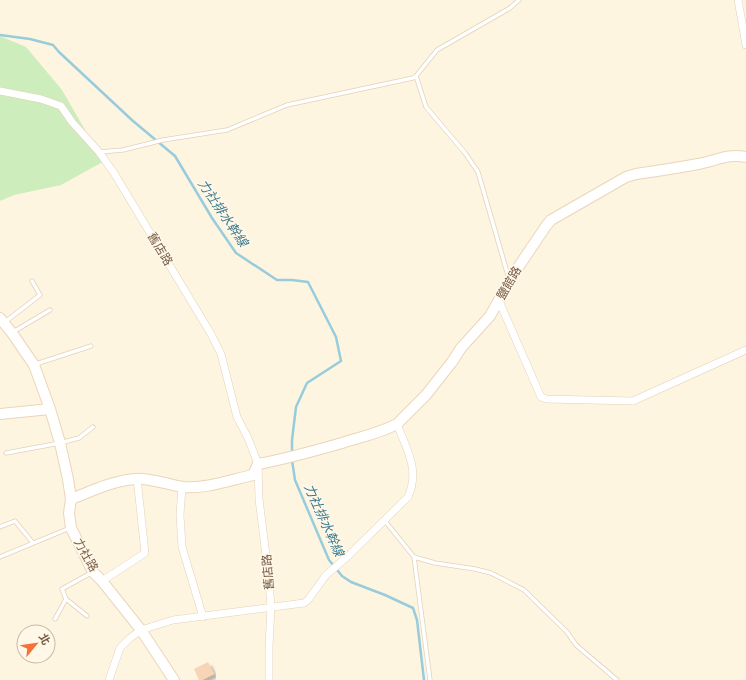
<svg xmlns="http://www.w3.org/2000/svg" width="746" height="680" viewBox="0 0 746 680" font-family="Helvetica,'Noto Sans TC',sans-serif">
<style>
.green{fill:#cdedbd}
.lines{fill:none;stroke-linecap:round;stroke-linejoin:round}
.stream{stroke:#98ccdc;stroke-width:2.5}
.building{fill:#f6d4b5;filter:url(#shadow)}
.lane-casing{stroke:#e3d1bb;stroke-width:5}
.street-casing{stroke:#e3d1bb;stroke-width:8}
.secondary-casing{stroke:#ebd5ba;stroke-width:12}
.lane{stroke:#fff;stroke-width:3.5}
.street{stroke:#fff;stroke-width:7}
.secondary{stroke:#fff;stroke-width:10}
.labels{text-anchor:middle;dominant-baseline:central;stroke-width:3.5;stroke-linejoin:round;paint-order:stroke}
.street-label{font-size:12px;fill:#775b45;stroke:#fff8e8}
.water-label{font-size:13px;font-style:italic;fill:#3c7a8d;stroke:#fff8e8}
</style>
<defs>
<filter id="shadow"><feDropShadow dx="3.5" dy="3.5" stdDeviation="1" flood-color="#0004"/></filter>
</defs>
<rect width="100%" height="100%" fill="#fef5e0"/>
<!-- green -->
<path class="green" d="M0,36L26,47L62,90L92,142L108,159L61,185L14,195L0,201Z"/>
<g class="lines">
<!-- stream -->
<path class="stream" d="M0,35L30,39L53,45L59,52L133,121L175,156L212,218L236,253L277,280H292L308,282L336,337L341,361L307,383L296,407L292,440V455
M292,460L295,480L329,560L342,576L351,582L385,595L413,608L417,620L424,680"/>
</g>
<!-- building -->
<path class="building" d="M208,662L214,674L202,680H199L194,669Z"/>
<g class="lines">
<!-- lane casing -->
<g class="lane-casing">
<path id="lane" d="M416,76L426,107L465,153L478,172L509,279
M100,152L123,150L163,140L227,130L287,105L413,78L416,76L437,50L510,8L519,0
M5,322L40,295L32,281
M13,332L50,310
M36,364L91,346
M6,453L60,443L79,438L93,427
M385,521L414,557L435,563L475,569L491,573L524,590L567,632L576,645L617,680
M0,527L15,521L33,543
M0,557L70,528
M414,557L430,680
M66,599L87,616
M55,619L66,599L62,589L91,573"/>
</g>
<!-- street casing -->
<g class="street-casing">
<path id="street" d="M738,0L746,45
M0,91L41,99L61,106L72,122L99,152L114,173L211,334L221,354L237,417L248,438L258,464L259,499L268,572L271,606L269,647V680
M499,301L541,397L546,399L633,401L746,350
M182,487L180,515L182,547L203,617
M102,581L145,553L137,478
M109,680L120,648L130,638L141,630L173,620L304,603L308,600L326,575L347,557L408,497C420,470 407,450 397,424"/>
</g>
<!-- secondary casing -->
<g class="secondary-casing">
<path id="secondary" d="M0,318L12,333L34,365L50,409L60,443L68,479L71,499L69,513L71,528L93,572L102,581L141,630L174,680
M0,414L50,409
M71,499C92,491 112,481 135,479C146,477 170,485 183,487C206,489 230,480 253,475L258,464C286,459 314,451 342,443C361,437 380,433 397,424L426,395L452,362L461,348L490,316L513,275L546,226L551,220L626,177L636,174C657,171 677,168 698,164C716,161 727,153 746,157"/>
</g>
<!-- lane -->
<use href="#lane" class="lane"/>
<!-- street -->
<use href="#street" class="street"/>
<!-- secondary -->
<use href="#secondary" class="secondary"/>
</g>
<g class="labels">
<!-- street labels -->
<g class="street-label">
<text transform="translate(160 249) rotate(59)">舊店路</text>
<text transform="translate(509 283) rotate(-60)">鹽館路</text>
<text transform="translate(86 555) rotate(61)">力社路</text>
<text transform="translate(268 572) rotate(-95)">舊店路</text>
</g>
<!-- water labels -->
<g class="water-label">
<text transform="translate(223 213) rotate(56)">力社排水幹線</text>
<text transform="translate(324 520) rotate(66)">力社排水幹線</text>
</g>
</g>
<!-- north arrow -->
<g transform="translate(36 644) rotate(61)"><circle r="19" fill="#fff8e8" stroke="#c9b9a7"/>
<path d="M0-3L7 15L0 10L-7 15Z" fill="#f57138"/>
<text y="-6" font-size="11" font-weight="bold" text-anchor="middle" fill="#775b45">北</text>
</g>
</svg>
